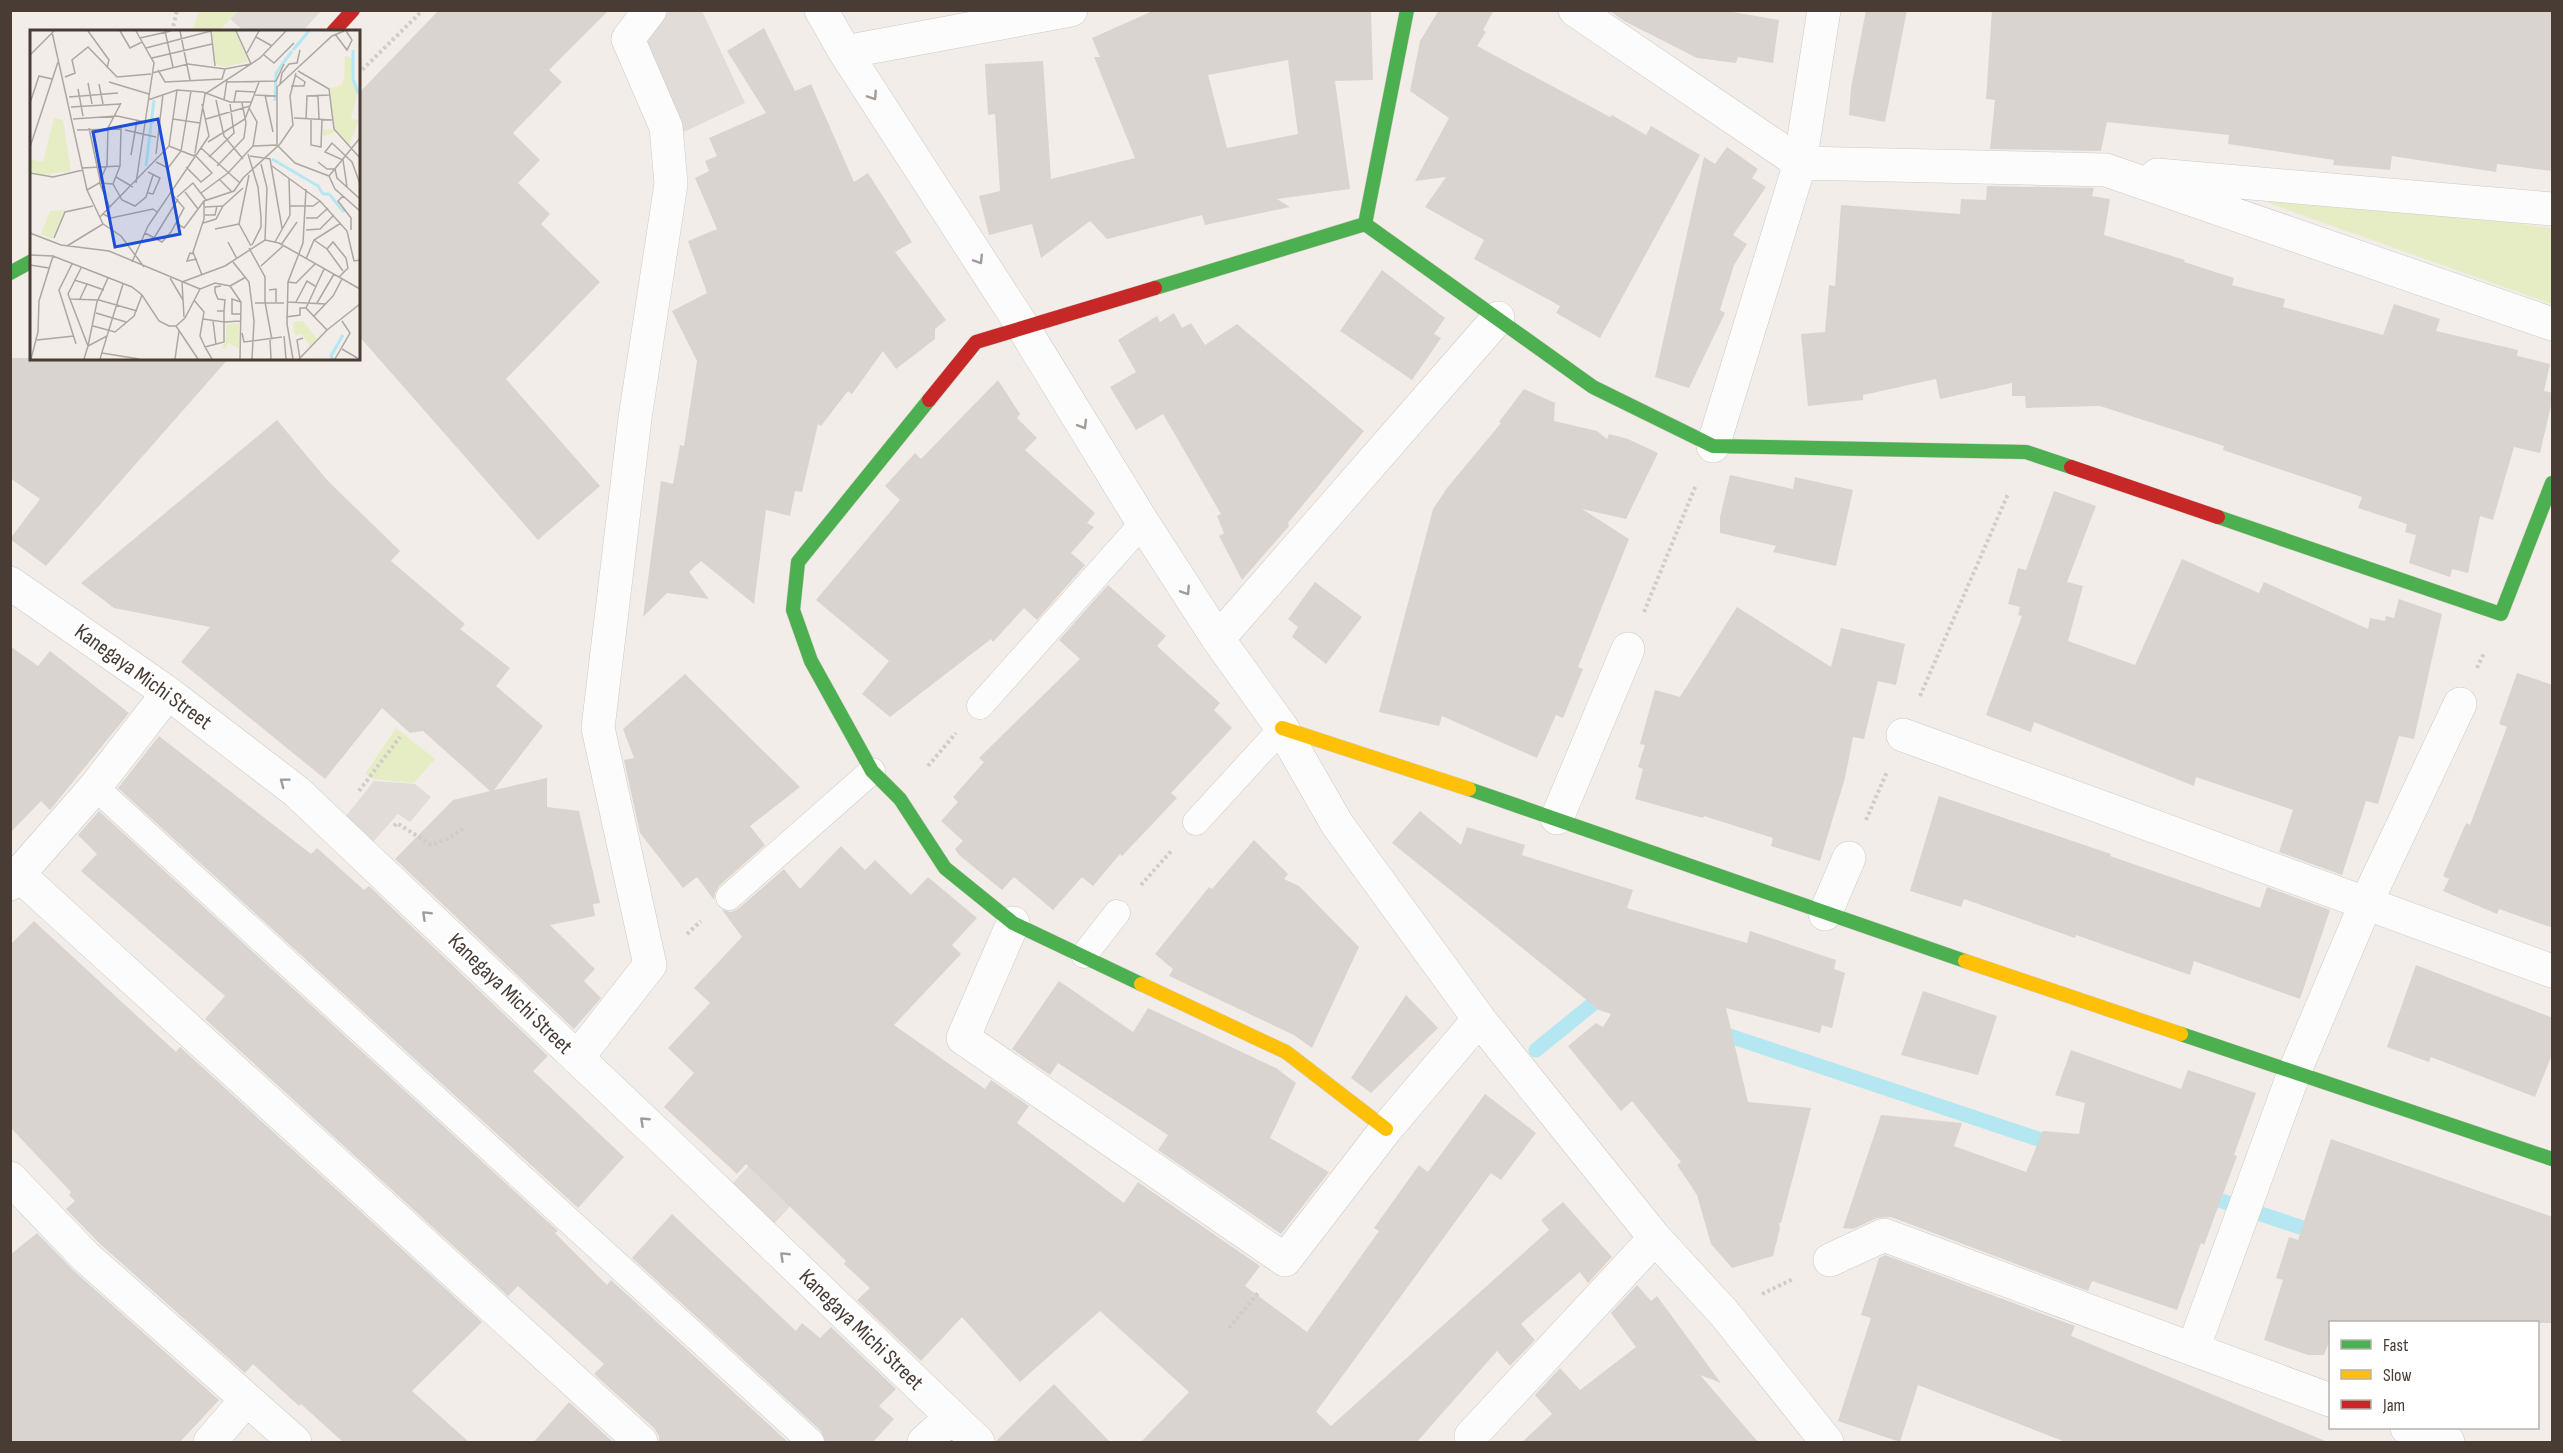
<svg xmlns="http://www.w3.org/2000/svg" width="2563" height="1453" viewBox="0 0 2563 1453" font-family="'Sofia Sans Condensed',sans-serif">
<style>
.green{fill:#e6edc5}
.parking{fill:#e1dcd8}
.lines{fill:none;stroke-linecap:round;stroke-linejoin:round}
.stream{stroke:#b5e7f3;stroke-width:15}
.building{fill:#d9d4cf;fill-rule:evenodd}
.lane-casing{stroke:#cec9c4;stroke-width:27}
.street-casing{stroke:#cec9c4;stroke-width:34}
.fast-casing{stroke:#d3cac0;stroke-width:15}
.slow-casing{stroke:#d3cac0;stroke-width:15}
.jam-casing{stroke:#d3cac0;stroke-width:15}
.path{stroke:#d2ccc9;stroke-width:4;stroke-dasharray:3 3;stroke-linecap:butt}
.lane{stroke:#fdfcfc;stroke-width:26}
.street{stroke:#fdfcfc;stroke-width:33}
.fast{stroke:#4caf50;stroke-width:14}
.slow{stroke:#ffc107;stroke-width:14}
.jam{stroke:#c62828;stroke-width:14}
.oneway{stroke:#a29c98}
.labels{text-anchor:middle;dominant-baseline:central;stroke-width:6;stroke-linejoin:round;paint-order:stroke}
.street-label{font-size:22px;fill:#483c34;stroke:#fff}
.inset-river{fill:none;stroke:#b5e7f3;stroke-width:3}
.inset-road{fill:none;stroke:#aea6a0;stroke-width:1.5}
.view{fill:#1d4ed8;fill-opacity:0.15;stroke:#1d4ed8;stroke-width:3}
.inset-edge{fill:none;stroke:#483c34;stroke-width:3}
</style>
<rect width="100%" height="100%" fill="#f2ede8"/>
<!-- green -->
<path class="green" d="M199,11H239L218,31L192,32Z
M2270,192L2552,228V304L2268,203Z
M396,728L435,759L414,783L374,779L365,774Z"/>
<!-- parking -->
<path class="parking" d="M239,11V10L321,11L302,32L244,31L230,19Z
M669,11H702L745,103L684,132L643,48Z
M374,781L415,784L431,797L410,822L398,814L372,843L346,816Z
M825,1083L874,1114L774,1224L732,1184Z"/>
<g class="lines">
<!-- stream -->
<path class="stream" d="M1715,1031L2059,1146
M1536,1050L1605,994L1610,996
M2201,1194L2321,1234"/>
</g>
<!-- building -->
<path class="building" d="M439,10H609L549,70L562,82L513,133L540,160L518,183L550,214L541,224L600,282L506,379L600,486L538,540L358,335V94Z
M1155,10H1371L1373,80L1335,81L1350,189L1277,199L1290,207L1205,225L1202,215L1107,239L1090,221L1041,258L1032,224L989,235L979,196L1000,191L995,114L988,115L985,64L1043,61L1051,179L1135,158L1094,57H1100L1092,38ZM1288,60L1298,134L1227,148L1208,75Z
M1439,10H1494L1483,30L1486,32L1477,46L1610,117L1612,115L1646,135L1651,126L1700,155L1600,338L1556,313L1560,306L1474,259L1484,240L1425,207L1446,177L1415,181L1449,118L1410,91L1420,41Z
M1609,10H1721L1779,20L1773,63L1738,57L1736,63L1697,58L1624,21Z
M1866,10H1907L1885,122L1849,115L1851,88Z
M1992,10H2553V171L2497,164L2496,172L2392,156L2390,170L2333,165L2334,160L2228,144L2229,135L2107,122L2101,151L1990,149L1995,100L1986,99Z
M764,28L795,91L811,84L854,182L868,173L912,242L895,252L946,320L935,329V339L896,369L883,351L852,394L848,391L821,426L818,424L802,492L795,491L790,516L766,510L754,604L701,561L689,572L709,599L667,593L643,617L661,481L673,484L680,445L684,446L697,361L672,311L707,293L688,241L717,229L695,178L709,171L705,161L717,156L709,138L766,113L727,51Z
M1727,147L1758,169L1752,178L1766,187L1733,235L1747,244L1734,265L1720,310L1725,313L1689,388L1655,377L1704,157L1715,164Z
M1987,186L2094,188L2092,196L2110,199L2104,235L2185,260L2184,262L2234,278L2232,285L2285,299L2283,307L2383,335L2394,304L2440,319L2436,331L2518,350L2517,356L2550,364L2544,391L2553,393V397L2540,453L2514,447L2493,520L2480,516L2468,573L2452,569L2450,577L2409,563L2416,535L2405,532L2407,524L2358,508L2362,497L2223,450L2224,446L2100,406L2026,408L2025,396H2012V383L1940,399L1936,379L1863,395V400L1808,406L1801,334L1825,332L1829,285L1835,286L1841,205L1960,214L1961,199L1986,200Z
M1382,270L1445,318L1434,334L1441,338L1412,380L1340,331Z
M1174,313L1182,328L1191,323L1205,345L1237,324L1364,431L1288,523L1289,526L1242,580L1219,536L1224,533L1217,516L1221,514L1163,414L1136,430L1110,387L1136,372L1118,340L1157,316L1160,322Z
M10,358H229L46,566L10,539L40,499L10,478Z
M998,380L1020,414L1017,418L1037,438L1025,450L1095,513L1087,523L1094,527L1071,553L1085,565L1037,620L1024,608L993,642L991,639L890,717L862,694L889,661L816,600L900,500L885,486L915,453L921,459Z
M1524,389L1555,403L1554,421L1597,431L1607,439L1609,434L1628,439L1658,453L1626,519L1582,509L1629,539L1578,667L1583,669L1563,718L1556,715L1537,758L1442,716L1439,726L1379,712L1433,509L1447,488L1501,423L1499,422Z
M277,420L327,480L400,551L391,561L465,624L460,629L510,668L496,686L543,726L494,790L547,778V807L579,811L600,903L593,904L595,916L550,925L595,969L584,981L601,998L574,1029L395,859L453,800L490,791L423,731L410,733L382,708L325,779L181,662L210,627L114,608L81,583Z
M1730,475L1793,489L1795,477L1853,490L1836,566L1773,552L1776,546L1720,533V517Z
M2054,491L2096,506L2067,582L2083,586L2068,641L2135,665L2182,559L2259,593L2264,582L2368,629L2370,618L2385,621L2386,616L2394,618L2399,599L2442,614L2414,739L2399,736L2378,804L2366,801L2342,875L2279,852L2293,810L2196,777L2194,786L2034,722L2031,732L1986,715L2022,616L2018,615L2020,607L2008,604L2018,568L2026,570Z
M1315,582L1362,617L1326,664L1292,637L1298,627L1288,619Z
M1108,585L1166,636L1157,646L1220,703L1214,710L1232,728L1171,793L1177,798L1122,856L1120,854L1093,886L1082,877L1053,910L1014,877L1002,890L959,855L955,849L963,841L941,821L958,802L953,797L984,762L979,758L1080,659L1059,640Z
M1737,607L1831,667L1841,628L1905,644L1896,685L1878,681L1864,739L1853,737L1845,778L1820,861L1771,846L1773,838L1704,816L1703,818L1635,799L1643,769L1638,767L1645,745L1640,744L1655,690L1680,697Z
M10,646L38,666L50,651L129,713L50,810L41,801L10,833Z
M2517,673L2553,685V928L2499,909L2497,914L2443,891L2449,879L2443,876L2466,823L2470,825L2507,727L2499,724Z
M685,674L800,787L750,826L765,845L719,886L715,893L714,900L697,877L683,888L640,833L624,760L634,758L623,729Z
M159,736L311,854L317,848L364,890L369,886L548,1056L533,1071L624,1157L578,1208L118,788Z
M1939,796L2111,854L2110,856L2260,908L2267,887L2330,910L2300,999L2194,961L2190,975L2076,935L2075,938L1964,899L1961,907L1910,891Z
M99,811L558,1231L555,1233L607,1285L611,1280L789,1443H659V1436L654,1428L594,1374L604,1364L518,1286L508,1296L205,1019L225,996L81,871L97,854L78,835Z
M1420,811L1461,845L1467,827L1525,845L1522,855L1633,890L1627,908L1747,943L1750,931L1836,960L1834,969L1845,973L1832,1028L1822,1025L1820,1033L1726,1008L1748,1102L1811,1108L1781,1223H1779L1780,1228L1773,1256L1732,1268L1711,1244L1697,1195L1677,1165L1681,1162L1632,1101L1621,1111L1568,1046L1596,1023L1603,1027L1611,1014L1599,1010L1392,843Z
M1254,840L1288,874L1284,879L1299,886L1359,947L1312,1048L1294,1035L1169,976L1173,969L1155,954L1209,887L1212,889Z
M841,846L865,870L875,860L911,895L928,877L977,918L952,945L961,954L894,1025L985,1089L991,1080L1029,1106L1017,1123L1124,1203L1138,1182L1260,1266L1245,1286L1307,1332L1379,1231L1374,1228L1419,1165L1428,1172L1485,1094L1536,1133L1501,1180L1491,1173L1316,1412L1331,1426L1549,1230L1541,1220L1563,1202L1612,1257L1588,1283L1580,1272L1521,1324L1535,1340L1510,1366L1497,1351L1416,1443H1140L1189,1392L1100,1311L1020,1382L962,1317L921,1361L857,1300L870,1288L844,1264L846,1261L746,1164L737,1174L664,1107L694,1073L668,1048L710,1003L694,988L742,937L722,910L731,912L738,909L784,869L800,889Z
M34,921L176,1052L180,1047L482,1322L412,1391L470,1443H344L301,1404L299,1406L253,1364L245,1373L99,1243L66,1209L75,1201L69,1195L71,1192L10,1127V945Z
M2416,965L2553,1018V1052L2535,1097L2431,1057L2429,1062L2387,1047Z
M1059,981L1133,1032L1148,1008L1276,1068L1296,1083L1270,1138L1329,1172L1281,1234L1158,1150L1168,1135L1058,1063L1050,1075L1012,1049Z
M1923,991L1997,1016L1978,1075L1901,1055Z
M1406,995L1438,1028L1371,1093L1351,1078Z
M2071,1050L2181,1089L2188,1070L2256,1093L2234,1155L2237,1156L2204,1245L2201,1243L2177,1310L2092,1281L2088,1291L1891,1217L1877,1218L1853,1229L1843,1228L1881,1115L1962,1123L1954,1146L2026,1172L2043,1131L2079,1134L2085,1103L2055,1095Z
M2331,1139L2553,1217V1323H2331V1337L2324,1355H2308L2264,1340L2283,1280L2276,1278L2289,1237L2298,1240Z
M672,1214L796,1331L802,1323L820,1338L831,1327L896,1389L879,1406L894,1419L872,1443H826L821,1431L632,1258Z
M37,1233L74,1271L219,1400L179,1443H10V1255Z
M1885,1255L2075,1326L2071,1336L2330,1443H2068L1918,1385L1900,1442L1838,1421L1871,1318L1861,1315L1879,1258Z
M1637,1285L1651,1301L1657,1296L1721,1383L1700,1375L1759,1443H1521L1552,1414L1535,1395L1560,1368L1580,1390L1636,1347L1611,1313Z
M1054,1384L1111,1443H996V1441Z
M569,1402L614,1443H533Z"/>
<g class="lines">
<!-- lane casing -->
<g class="lane-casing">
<path id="lane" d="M980,706L1143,523
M95,787L811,1442
M1196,822L1282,728
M729,897L872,771
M1084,955L1117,913"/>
</g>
<!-- street casing -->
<g class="street-casing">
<path id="street" d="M821,10L845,52L1023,327L1143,523L1218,639L1282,728L1337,824L1479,1019L1655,1238L1724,1313L1827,1442
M1575,10L1800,163L2106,170L2552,324
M845,52L1071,10
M2157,175L2552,209
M1713,446L1800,163L1824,10
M10,583L168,693L297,792L665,1141L978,1442
M1218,639L1498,318
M1903,735L2552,971
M1557,818L1628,649
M18,874L641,1442
M10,884L95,787L168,693
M1825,914L1849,858
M1013,923L963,1038L1285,1260L1386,1129L1479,1019
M577,1058L650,965L598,728L635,418L671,184L666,127L628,39L650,10
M10,1178L86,1257L295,1442
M1830,1260L1884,1235L2330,1400
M2193,1349L2294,1073L2366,903L2460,704
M2407,1428L2448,1442
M210,1442L246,1400
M924,1442L951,1418
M1471,1442V1436L1655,1238"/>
</g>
<!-- fast casing -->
<g class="fast-casing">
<path id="fast" d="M1365,224L1593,387L1713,446L2026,452L2071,467
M10,273L32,261
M1155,288L1365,224L1407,10
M929,400L798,562L793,610L811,661L872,771L900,799L945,868L1013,923L1141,984
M2218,517L2501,614L2552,483
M1469,789L1965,961
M2181,1034L2552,1159"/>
</g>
<!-- slow casing -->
<g class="slow-casing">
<path id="slow" d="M1282,728L1469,789
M1965,961L2181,1034
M1141,984L1286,1052L1386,1129"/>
</g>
<!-- jam casing -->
<g class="jam-casing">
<path id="jam" d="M333,32L353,10
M929,400L976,342L1155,288
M2071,467L2218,517"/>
</g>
<!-- path -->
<path class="path" d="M172,32L177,10
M358,74L423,10
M1644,612L1696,485
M2477,668L2484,653
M1920,696L2008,494
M928,766L956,733
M359,791L400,737
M1866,820L1887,772
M394,826L397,823L431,845L447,839L463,829
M1141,885L1172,850
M687,934L701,921
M1762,1294L1793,1279
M1229,1328L1258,1293"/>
<!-- lane -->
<use href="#lane" class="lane"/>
<!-- street -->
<use href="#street" class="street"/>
<!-- fast -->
<use href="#fast" class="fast"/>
<!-- slow -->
<use href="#slow" class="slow"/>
<!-- jam -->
<use href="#jam" class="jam"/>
</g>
<!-- one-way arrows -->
<defs><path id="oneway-chevron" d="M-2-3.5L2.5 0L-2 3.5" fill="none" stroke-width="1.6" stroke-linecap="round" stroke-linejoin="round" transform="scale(1.5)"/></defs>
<g class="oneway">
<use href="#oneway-chevron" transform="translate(873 96) rotate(57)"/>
<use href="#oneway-chevron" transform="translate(979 260) rotate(57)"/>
<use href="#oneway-chevron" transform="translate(1083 425) rotate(59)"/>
<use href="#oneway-chevron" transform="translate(1186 591) rotate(57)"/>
<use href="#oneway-chevron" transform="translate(284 782) rotate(-143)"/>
<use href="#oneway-chevron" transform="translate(426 915) rotate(-136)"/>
<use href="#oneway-chevron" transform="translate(644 1121) rotate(-137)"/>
<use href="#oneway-chevron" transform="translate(784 1256) rotate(-136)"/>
</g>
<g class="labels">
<!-- street labels -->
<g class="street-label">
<text transform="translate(143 677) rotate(36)">Kanegaya Michi Street</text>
<text transform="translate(510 994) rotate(44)">Kanegaya Michi Street</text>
<text transform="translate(861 1330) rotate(44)">Kanegaya Michi Street</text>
</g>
</g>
<!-- overview -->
<g transform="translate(30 30)">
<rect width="330" height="330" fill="#f2ede8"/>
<path d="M182,1H205L218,31L196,37L186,34ZM315,26L323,28L322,49L328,60L321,89L329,90L319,115L307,102L293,106L292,100L304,99L300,58L311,55L314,49ZM24,88L33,90L41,141L11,145L0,141V129L13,132ZM35,180L22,209L11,204L20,181ZM273,291L287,309L280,317L272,304L265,305L263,297L264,292ZM209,293V318L198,313L195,319L191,318L196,311V295Z" fill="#e6edc5"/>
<path class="inset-river" d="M263,20L279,1M323,20V49L328,63M245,71L246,43L262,21M242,129L288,156L293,164H299L314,182M116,136L124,70M303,329L301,326L313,305"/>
<path class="inset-road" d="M58,1L79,30L77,38M90,1L100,18L112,12M106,1L124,33L106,153M135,1L143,37M150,1L160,50M181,1L185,36M22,2L57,160L73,194M305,4L317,20L322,10L316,1M226,7L242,16M110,8L141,1M116,18L181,1M217,23L229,1M0,25L24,1M234,25L244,33L264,13M122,28L182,14M330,29V51M128,40L135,52L192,49L195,39M268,41L299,59L304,99L330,128M122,43L158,34L195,39L221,34L206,1M35,47L45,43L42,30L58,17L87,47L121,44M79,52L119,64M196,52L246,51L254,34M58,53L62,74M69,54L73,74M250,54L252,43L259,34L267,33L270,20M261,56H274L275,52L265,45M48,59L53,86M225,65L246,66M235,65L243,102M288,66L289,89M39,67L88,63M118,70L147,60L173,62L200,72H221M186,70L194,106L213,129M194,70L197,50M204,72L206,61L225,62M0,73L9,46L22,49M41,77L90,74M264,88L302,90M43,89L87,86L115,92M143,89L170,93M176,89L220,76M276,89L277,66L299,65M281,89V115L291,117L292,89M59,98L70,150M47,100L91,99L90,136L83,154M95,100L126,107M178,112L215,89L229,52M247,114V57L302,6L314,1M139,116L164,126M223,116L247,115L265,133L299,146L330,108M0,117L28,32M171,118L210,153M165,123L175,64L230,28L256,1M126,124L133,64M218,124L228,157L231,187V197L222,215M101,125L107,90M220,126L240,129L252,198M179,127L204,103L200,74M126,132L138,138L151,121L161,61M288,132L297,139H305L307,148L330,169M231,134L237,158L235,210M187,136L214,108L216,93L212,73M242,136L290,171M156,137L171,152L182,143L164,124M52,138L90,136M0,143L23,147L53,140M219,145L209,194L221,216M299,146L305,159L330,181M86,147L103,157M189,149L202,162M69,153L77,135L78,98L91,73M70,154L80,178M317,157L313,130L295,122L302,113L322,132L330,154M57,160L69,153L83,154L92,170L105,176L116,167L123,145M155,162L168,179M118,163L123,164L130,148L118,142M171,163L198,143L223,116L227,92L219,78M313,166L308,171L321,188V200M147,167L163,153L176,170M260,176H283L290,171L317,201L324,231L330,230M175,177L193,176M73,184L81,188L123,179L127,182M175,185H185L187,176M70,187L139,116L147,60M276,188H287L298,178M146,193L154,198L174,171L204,161L213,148L250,114L263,95L260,66L266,43M173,193L186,189L193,176L213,158M73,194L91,206L114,237M185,199L209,194M276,200L290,199L304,185M0,203L31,215L79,221L170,259M115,203L132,212L141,202L154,178L140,162M24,208L35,182L63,176M124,208L148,169M284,210L297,219L313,241M198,212L207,229M245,212L260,185L259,148M251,215L267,192M37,216L73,194M219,218L235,247V272L242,310M297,219L303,212L316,228L318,238L309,247M164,224L160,223L157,231L167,229M0,225L23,226L102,257L112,265L129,291L139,296H146L155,288L170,259L185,253L200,256L211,272L210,329M276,229L284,210L311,193M102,232L118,196L179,106L172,74M203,232L219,252L224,291L222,329M42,234L29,260L46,314M0,235L19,238M231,236L253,216M51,238L38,264L58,316M172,245L163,222L174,189V172M140,248L153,270M44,250L57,254L50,269M152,252L195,236L235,210L249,213L330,259M152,252L154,287M258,252L266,253L285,234M57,254L74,260M200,256L216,247M239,260L246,259V272M39,269L69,270L107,281M164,270L174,282L170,306L175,317M257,272L296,274M266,272L277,251L285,256M225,273H254M287,273L304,244M187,281H194L195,270L188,269L185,262V257L191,256M66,283L96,292M210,284H202V269L211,272M256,287L270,285V278H276M283,287L303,266L312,249M173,289L194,292V281M183,291L186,315M63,296L85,302L104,286L112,265M146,296L168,329M297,300L330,274M212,303L214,312L252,307M254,306L256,329M7,310L44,306M240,310L241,329M58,316L67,272L78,248M312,319L329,329M72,323L109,329M1,329L8,302L9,271L23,226M54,329L58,316L77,306L93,254M70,329L77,306M145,329L149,301M182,329L175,317L194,312V292L211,291M263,329L257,294L258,252L273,213L276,159M269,329L297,300L276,278L294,239M270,329L267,310L273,308M305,329L320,303L312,291"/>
<path class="view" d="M128,89L150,204L85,217L63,102Z"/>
<rect width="330" height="330" class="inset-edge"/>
</g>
<!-- border -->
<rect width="2563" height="1453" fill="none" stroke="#483c34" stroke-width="24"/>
<!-- legend -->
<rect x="2329" y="1321" width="210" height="108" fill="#ffffff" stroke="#b6b1ae" stroke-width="1.5"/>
<rect x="2341" y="1340" width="30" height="9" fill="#4caf50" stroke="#b6b1ae" stroke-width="1.5"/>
<text x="2383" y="1351" font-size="18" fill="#483c34">Fast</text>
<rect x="2341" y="1370" width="30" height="9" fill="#ffc107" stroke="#b6b1ae" stroke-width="1.5"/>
<text x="2383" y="1381" font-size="18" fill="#483c34">Slow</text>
<rect x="2341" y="1400" width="30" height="9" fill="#c62828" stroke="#b6b1ae" stroke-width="1.5"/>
<text x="2383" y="1411" font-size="18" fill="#483c34">Jam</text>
</svg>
